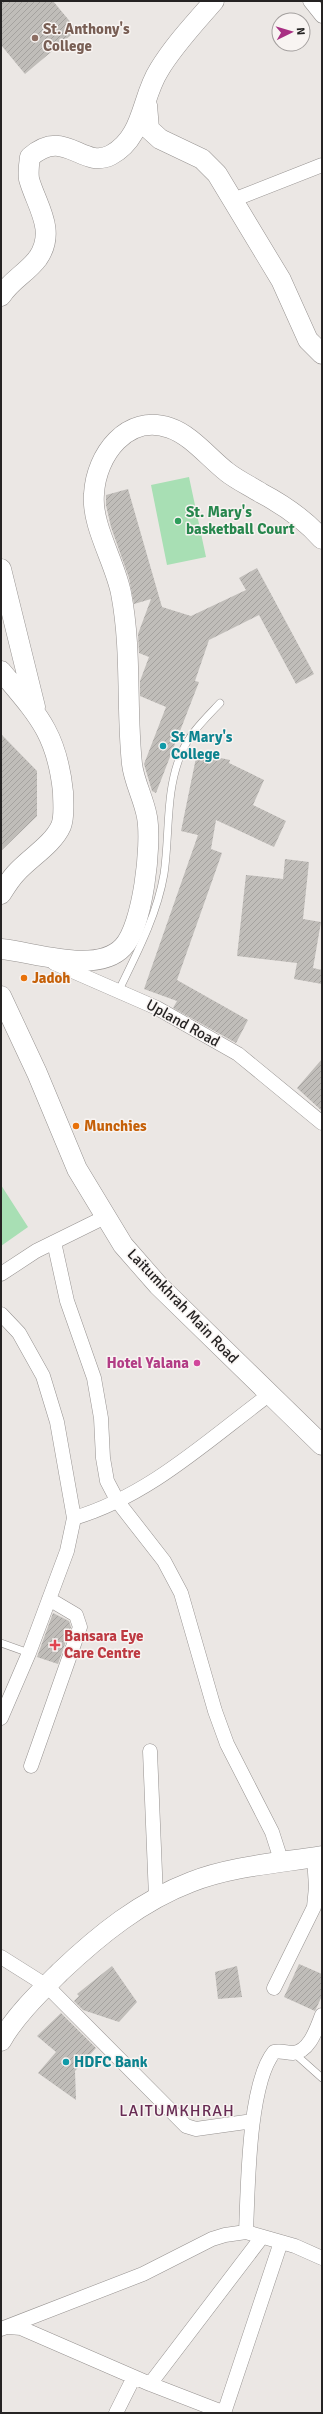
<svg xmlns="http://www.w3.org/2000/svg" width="323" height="2414" viewBox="0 0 323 2414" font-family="Signika,sans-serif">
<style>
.grass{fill:#a8dfb4}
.building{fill:url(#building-hatch)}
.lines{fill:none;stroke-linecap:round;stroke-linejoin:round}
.lane-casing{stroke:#969290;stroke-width:8}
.street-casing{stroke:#969290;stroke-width:15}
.secondary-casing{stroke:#969290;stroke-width:21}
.lane{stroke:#fff;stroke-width:7}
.street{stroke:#fff;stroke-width:14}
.secondary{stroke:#fff;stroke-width:20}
.education-dot{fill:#8d6e63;stroke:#f8f4f2;stroke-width:1.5}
.leisure-dot{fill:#2e9e5b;stroke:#f8f4f2;stroke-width:1.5}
.culture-dot{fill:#0f9aa8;stroke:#f8f4f2;stroke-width:1.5}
.food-dot{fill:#e8710a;stroke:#f8f4f2;stroke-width:1.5}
.hotel-dot{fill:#d1479c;stroke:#f8f4f2;stroke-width:1.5}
.health-dot{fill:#e0444e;stroke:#f8f4f2;stroke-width:1.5}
.labels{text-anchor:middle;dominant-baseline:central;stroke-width:3;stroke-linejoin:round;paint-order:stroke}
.education-label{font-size:15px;font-weight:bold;fill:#785e54;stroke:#f8f4f2;text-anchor:start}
.leisure-label{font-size:15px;font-weight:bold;fill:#27864d;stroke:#f8f4f2;text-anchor:start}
.culture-label{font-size:15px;font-weight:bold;fill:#0d838f;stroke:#f8f4f2;text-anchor:start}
.food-label{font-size:15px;font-weight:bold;fill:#c56008;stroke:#f8f4f2;text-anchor:start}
.street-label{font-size:15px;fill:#252323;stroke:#f8f4f2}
.hotel-label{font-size:15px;font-weight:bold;fill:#b23c85;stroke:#f8f4f2;text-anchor:end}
.health-label{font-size:15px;font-weight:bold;fill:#be3a42;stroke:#f8f4f2;text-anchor:start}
.neighbourhood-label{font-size:16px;letter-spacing:1px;fill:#672b53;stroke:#f8f4f2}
</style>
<defs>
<pattern id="building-hatch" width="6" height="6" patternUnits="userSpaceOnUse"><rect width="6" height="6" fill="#c0bdb9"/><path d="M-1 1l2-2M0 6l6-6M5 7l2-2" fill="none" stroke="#a5a29f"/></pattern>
</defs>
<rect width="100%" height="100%" fill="#ebe7e4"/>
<!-- grass -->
<path class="grass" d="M189,477L206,557L167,565L151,485Z
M1,1185L28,1227L1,1246Z"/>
<!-- building -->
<path class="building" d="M1,1H53L77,30L25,74L1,45Z
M128,489L162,607L191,616L246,590L239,578L257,568L314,674L296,684L259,615L209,640L195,681L199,682L156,793L152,791L144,764L166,707L140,696V681L149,657L139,653L138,634L151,599L134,604L129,578L111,527L106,505V495Z
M1,734L37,771V816L1,851Z
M197,753L230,760L229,763L264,780L253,805L286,821L274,847L216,820L211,849L222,853L177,980L248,1020L236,1043L173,1008L177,1001L144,989L198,835L181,831Z
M285,859L309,862L303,919L321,922L313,968L322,970V984L294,979L297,963L237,956L246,875L283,879Z
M322,1059V1111L297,1088Z
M53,1613L69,1621L71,1627L58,1664L37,1657Z
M299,1964L322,1974V1996L315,2011L284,1997Z
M112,1966L137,2002L119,2022L83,2010L74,2001L79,1996L77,1994Z
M237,1966L242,1997L218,1999L215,1972Z
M61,2013L96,2048L75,2071L76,2100L38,2073L56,2052L37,2036Z"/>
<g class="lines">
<!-- lane casing -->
<g class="lane-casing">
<path id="lane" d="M119,990C137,953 157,915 164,874C170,834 165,792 181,754C189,734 205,719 220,703
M1,1643L29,1653
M294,2053L322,2078"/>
</g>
<!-- street casing -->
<g class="street-casing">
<path id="street" d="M310,1L322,16
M233,200L322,165
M54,963L157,1008L238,1054L322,1123
M54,1242L67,1301L94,1378L101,1418L103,1458L107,1481L118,1502L164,1561L181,1593L215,1711L227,1744L272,1832L282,1863
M1,1274L36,1251L105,1217
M1,1314L19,1333L43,1376L57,1422L74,1518L67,1551L29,1653L1,1718
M74,1518C149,1496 208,1440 270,1394
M150,1751L156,1897
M31,1766L80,1627L76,1615L49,1599
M1,1957L47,1986L186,2126L196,2129L253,2121
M274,1988L314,1907L316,1887L314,1857
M246,2232C248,2189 248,2084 274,2052C281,2050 286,2053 293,2053C310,2052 317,2027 322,2015
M9,2327L21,2328L150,2384L225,2413
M1,2329L143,2274L212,2239L225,2235L246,2232L295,2246L322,2258
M150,2384L262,2237
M116,2413L134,2377
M224,2413L281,2242"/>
</g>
<!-- secondary casing -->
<g class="secondary-casing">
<path id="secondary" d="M147,105L149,129L160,139L202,159L217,174L281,280L308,340L322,354
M1,296C11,280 27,273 38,258C57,230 36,205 29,179C28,172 29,164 30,157C65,126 82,170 111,155C144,137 141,98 159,70C174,45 195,23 214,1
M1,569L35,707
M1,671C37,714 57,733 63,792C63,803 65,816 61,826C53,844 31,857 17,872C11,878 6,886 1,894
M1,949C34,952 97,975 123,947C143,926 152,845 147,817C144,799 134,782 132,764C126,708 132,650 121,593C115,562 91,525 94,494C96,455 127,413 170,428C191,435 209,458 227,472C237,480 250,486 261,493C284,505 305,520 322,539
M1,996L37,1073L77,1169L123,1245L158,1285L322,1445
M1,2041C15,2016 40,1992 60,1972C99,1935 141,1901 191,1882C232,1866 279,1863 322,1856"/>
</g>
<!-- lane -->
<use href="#lane" class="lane"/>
<!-- street -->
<use href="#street" class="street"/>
<!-- secondary -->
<use href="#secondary" class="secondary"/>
</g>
<!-- markers -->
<circle class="education-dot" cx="35" cy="38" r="4"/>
<circle class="leisure-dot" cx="178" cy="521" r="4"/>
<g class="culture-dot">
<circle cx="163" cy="746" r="4"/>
<circle cx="66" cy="2062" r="4"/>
</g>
<g class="food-dot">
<circle cx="24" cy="978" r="4"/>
<circle cx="76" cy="1126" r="4"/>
</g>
<circle class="hotel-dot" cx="197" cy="1363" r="4"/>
<path class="health-dot" d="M53 1639h4v4h4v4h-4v4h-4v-4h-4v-4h4z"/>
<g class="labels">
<!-- education labels -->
<g class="education-label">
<text x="43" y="29">St. Anthony's<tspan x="43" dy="17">College</tspan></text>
</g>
<!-- leisure labels -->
<g class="leisure-label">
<text x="186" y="512">St. Mary's<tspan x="186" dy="17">basketball Court</tspan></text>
</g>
<!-- culture labels -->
<g class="culture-label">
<text x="171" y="737">St Mary's<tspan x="171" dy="17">College</tspan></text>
<text x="74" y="2062">HDFC Bank</text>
</g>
<!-- food labels -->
<g class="food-label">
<text x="32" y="978">Jadoh</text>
<text x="84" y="1126">Munchies</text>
</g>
<!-- street labels -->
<g class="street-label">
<text transform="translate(183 1023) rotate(29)">Upland Road</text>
<text transform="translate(183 1306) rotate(46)">Laitumkhrah Main Road</text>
</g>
<!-- hotel labels -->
<g class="hotel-label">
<text x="189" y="1363">Hotel Yalana</text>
</g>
<!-- health labels -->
<g class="health-label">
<text x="64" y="1636">Bansara Eye<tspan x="64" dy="17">Care Centre</tspan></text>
</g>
<!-- neighbourhood labels -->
<g class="neighbourhood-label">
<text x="177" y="2111">LAITUMKHRAH</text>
</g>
</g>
<!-- border -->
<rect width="323" height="2414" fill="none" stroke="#252323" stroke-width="4"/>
<!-- north arrow -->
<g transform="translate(291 32) rotate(85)"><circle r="19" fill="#f8f4f2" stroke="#a4a09f"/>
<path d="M0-3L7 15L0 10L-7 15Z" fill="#a82f83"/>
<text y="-6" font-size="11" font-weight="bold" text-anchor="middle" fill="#252323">N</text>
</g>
</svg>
